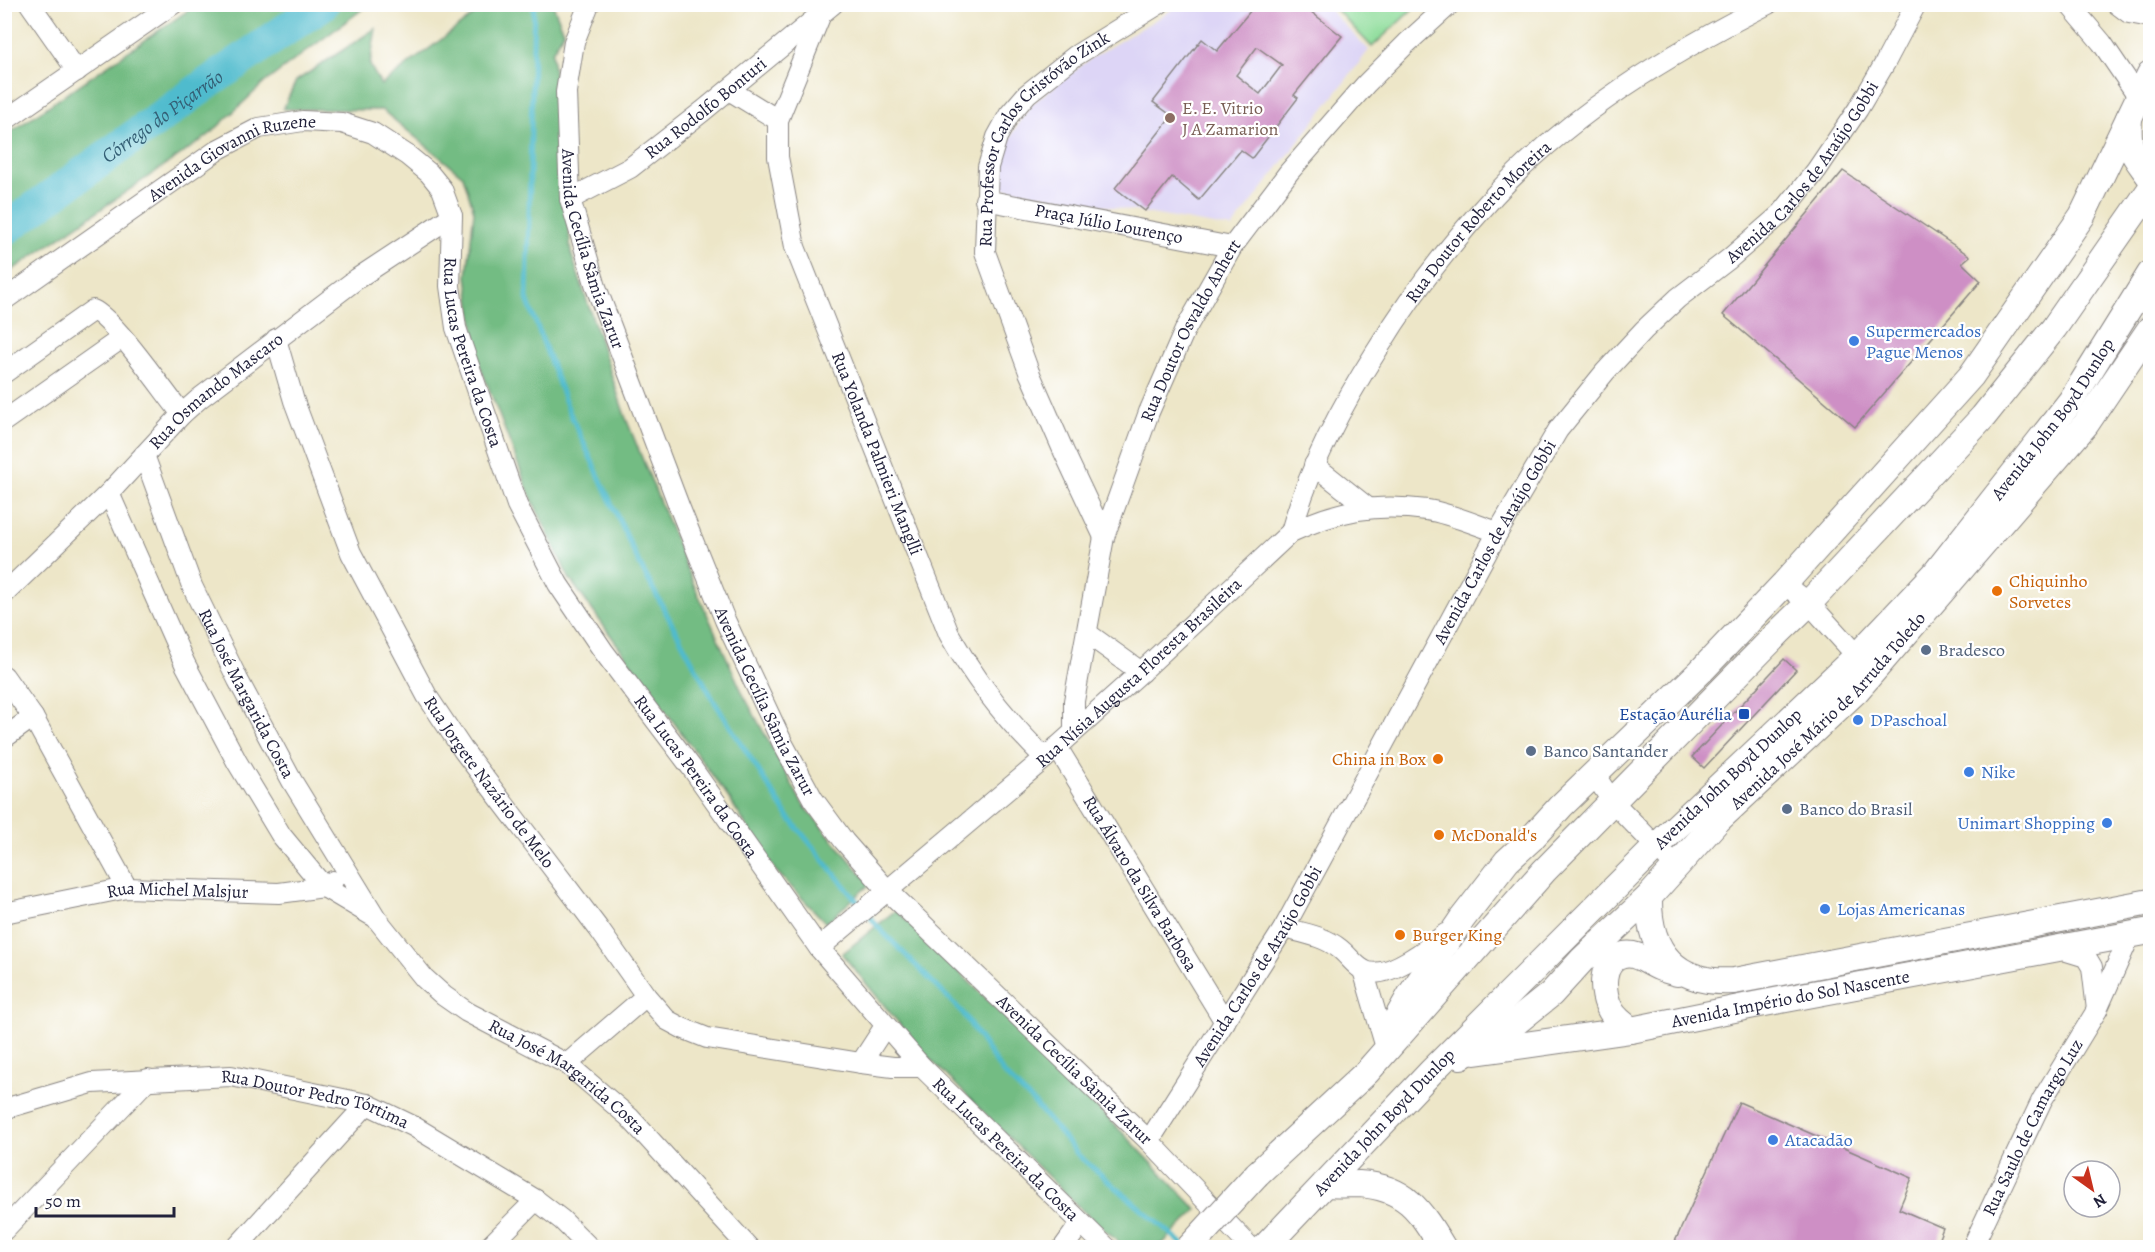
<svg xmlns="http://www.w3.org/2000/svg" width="2155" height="1252" viewBox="0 0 2155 1252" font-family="Alegreya,serif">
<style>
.built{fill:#ddd5f6}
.green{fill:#8fdd9b;stroke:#58806b;stroke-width:1.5}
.forest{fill:#73bc83;stroke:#4a6f5f;stroke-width:1.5}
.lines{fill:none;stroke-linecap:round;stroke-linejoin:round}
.stream{stroke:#50bbcd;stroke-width:5}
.river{stroke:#50bbcd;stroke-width:33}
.building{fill:#ce8fc5;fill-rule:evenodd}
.minor-casing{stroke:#888482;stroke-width:22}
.major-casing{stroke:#888482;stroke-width:28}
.minor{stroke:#fff;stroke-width:20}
.major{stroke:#fff;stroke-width:26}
.major-bridge-casing{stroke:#888482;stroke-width:28;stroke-linecap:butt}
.major-bridge{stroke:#fff;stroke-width:26}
.education-dot{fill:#8d6e63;stroke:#fff;stroke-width:2}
.shop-dot{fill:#3f7fe0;stroke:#fff;stroke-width:2}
.food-dot{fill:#e8710a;stroke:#fff;stroke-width:2}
.service-dot{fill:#5c6f8a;stroke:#fff;stroke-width:2}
.transit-dot{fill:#1a4fb4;stroke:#fff;stroke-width:2}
.labels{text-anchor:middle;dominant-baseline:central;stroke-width:4.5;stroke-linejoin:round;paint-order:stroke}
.street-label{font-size:18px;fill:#22223b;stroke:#fff}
.education-label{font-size:18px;fill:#785e54;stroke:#fff;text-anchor:start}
.shop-label{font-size:18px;fill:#366cbe;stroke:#fff;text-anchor:start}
.food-label{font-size:18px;fill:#c56008;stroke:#fff;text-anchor:start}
.service-label{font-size:18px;fill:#4e5e75;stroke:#fff;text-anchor:start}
.transit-label{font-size:18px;fill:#164399;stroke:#fff;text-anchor:end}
.water-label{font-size:20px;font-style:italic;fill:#345f75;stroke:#fff}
</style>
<rect width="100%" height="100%" fill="#fff"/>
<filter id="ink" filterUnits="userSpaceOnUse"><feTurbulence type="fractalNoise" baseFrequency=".0167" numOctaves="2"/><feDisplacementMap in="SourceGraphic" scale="12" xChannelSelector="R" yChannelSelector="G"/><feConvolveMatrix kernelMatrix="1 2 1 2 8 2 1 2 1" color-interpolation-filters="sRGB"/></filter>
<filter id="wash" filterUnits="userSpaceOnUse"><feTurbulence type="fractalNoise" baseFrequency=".008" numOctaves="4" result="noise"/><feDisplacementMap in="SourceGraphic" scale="24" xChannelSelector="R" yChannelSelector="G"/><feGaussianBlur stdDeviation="1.35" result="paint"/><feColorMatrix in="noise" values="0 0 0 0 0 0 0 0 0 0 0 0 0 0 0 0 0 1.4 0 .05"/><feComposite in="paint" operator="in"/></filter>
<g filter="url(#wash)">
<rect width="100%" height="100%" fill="#ede6c8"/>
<!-- built -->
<path class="built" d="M1180,5H1325L1369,50L1232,228L996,187L998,164L1014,131L1032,104L1090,59Z"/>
<!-- green -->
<path class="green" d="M1332,5H1417L1372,47Z"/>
<!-- forest -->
<path class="forest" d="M196,5H368L264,83L209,135L5,275V136Z
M487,5H553L564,32L552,52L571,253L625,416L690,576L743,694L802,803L870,884L826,923L775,870L728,797L569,578L530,495L479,363L467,276L474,211L463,176L382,110L283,109L296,81L376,28L370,65L381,85Z
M896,910L1129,1139L1197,1210L1159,1247H1124L1081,1209L920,1049L842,954Z"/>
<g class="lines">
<!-- stream -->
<path class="stream" d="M534,4L527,299L569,411L639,563L714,701L787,815L879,928L962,1012L1003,1073L1036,1105L1079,1156L1184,1245"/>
<!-- river -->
<path class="river" id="s1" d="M4,230L208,83L323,4"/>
</g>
<g id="blocks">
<!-- building -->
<path class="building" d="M1256,4H1301L1342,36L1294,95L1298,98L1252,158L1241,150L1199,200L1172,177L1145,211L1115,188L1172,116L1153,102L1202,39L1217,51ZM1257,47L1282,65L1260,94L1236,75Z
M1843,171L1970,256L1962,263L1981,281L1855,427L1723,315Z
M1784,659L1796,670L1704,768L1692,757Z
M1739,1102L1912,1178L1899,1209L1943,1228L1935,1248H1672Z"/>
</g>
</g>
<g filter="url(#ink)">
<use href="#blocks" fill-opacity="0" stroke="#888482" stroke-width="1.5"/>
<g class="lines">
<!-- minor casing -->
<g class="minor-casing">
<g id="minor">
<path d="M30,4L77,71"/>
<path id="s2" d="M589,4L574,42L566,92L570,199L596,287L679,506L725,620L783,744L813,799L844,841L887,890L1149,1141L1251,1248"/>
<path d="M2069,4L2102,43L2138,96"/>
<path d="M2117,4L2129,13L2150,17"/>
<path id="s3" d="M821,14L778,120V157L795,247L949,634C975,680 1007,721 1045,758"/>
<path d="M729,90L778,120"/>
<path d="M4,121L173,4"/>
<path id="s4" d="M570,199L630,168L703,111L833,4"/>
<path id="s5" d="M985,200L1232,247"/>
<path id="s6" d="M4,300L219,149L259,128L303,121L342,123L373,133L407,155L429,173L442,189L452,216L450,286L456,328L517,505L558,584L604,652L691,767L819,948L922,1067L1107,1248"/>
<path id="s7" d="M276,339L294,401L351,553L427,696L463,750L598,928L646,996L667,1020L682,1028L707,1038L861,1063L893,1067H922"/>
<path d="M4,373L93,310C115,320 164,392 182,414"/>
<path d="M4,421L122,338"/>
<path id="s8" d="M144,455L192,586L238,680L292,781L376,918L424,978L444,996L467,1012L567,1064L629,1117L749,1248"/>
<path d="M1314,465L1367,507"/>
<path d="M109,493L185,664L237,762L281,835L324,887L371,915"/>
<path id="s9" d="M1291,532C1309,467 1340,408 1376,352C1410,296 1450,244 1494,196C1570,114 1669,54 1768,4"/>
<path id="s10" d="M1104,537L1064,452L1029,372L985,252L988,167L997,137L1009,115L1027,94L1075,56L1159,4"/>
<path d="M1784,584L1809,603L1857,656L1868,664"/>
<path id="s11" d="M4,594L109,493L182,414L200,398L358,278L452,216"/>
<path d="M1088,634L1141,672"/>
<path d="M4,676L33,717L127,888"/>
<path id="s12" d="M1074,730V701L1104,537L1149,412L1185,330L1232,247L1289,172L1366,84L1407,43L1450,4"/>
<path d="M4,738L33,717"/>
<path id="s13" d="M1057,747L1225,1022"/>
<path d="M1594,774L1612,801L1676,867"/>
<path id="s14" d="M4,913L127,888L279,893L324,887L333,881"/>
<path d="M1284,928C1303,933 1324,936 1340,949C1349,956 1357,969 1368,972C1390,978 1430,947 1445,934"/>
<path id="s15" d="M819,948L1045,758L1141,672L1291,532C1339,510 1374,503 1427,510C1449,513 1476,525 1498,532"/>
<path d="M2060,949L2086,957L2092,967L2097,1010"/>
<path d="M1363,970L1384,1041"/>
<path d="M861,1063L885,1026"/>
<path d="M567,1064L646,996"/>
<path id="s16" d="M4,1109L92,1083L231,1076L367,1104L413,1126L536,1200L562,1220L590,1248"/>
<path id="s17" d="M1149,1141L1284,928L1498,532L1558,430L1605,372L1644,330L1678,298L1729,259L1782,213L1816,171L1858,109L1885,63L1916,4"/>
<path d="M4,1230L148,1079"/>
<path d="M236,1248L367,1104"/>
<path d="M488,1248L536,1200"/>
<path d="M1063,1248L1081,1223"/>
<path id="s18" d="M1972,1248L2042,1100L2097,1010L2131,933"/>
</g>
</g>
<!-- major casing -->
<g class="major-casing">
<g id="major">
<path d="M2129,118C2127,150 2132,152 2150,177"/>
<path d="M1649,897C1648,953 1677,985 1734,981L2150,902"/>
<path d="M1391,1029L1411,994L1462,919L1507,861L1530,840L1561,806L1701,671L1784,584L1971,376L2082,216L2150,74"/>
<path d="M1631,1030C1624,1025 1615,1018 1611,1011C1601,994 1599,959 1624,955C1637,952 1648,963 1659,967C1665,970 1671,971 1677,973"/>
<path id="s19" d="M1475,1052L1631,1030L1754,1005L2150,931"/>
<path id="s20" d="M1461,1056L1516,1022L1551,994L1582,960L1649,897L1718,820L1856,691L2086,424L2150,329"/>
<path d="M1257,1174L1367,1072L1544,871L1780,631L1809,603L1983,417L2054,328L2150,190"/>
<path d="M1326,1184C1337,1185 1348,1184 1359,1184C1406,1187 1420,1210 1443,1248"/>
<path id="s21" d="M1264,1248L1431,1072L1674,829L1857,656L1934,575L2071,401L2150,274"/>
</g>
</g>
<!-- minor -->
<use href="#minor" class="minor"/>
<!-- major -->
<use href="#major" class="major"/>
<!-- major-bridge casing -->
<g class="major-bridge-casing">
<path id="major-bridge" d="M1189,1248L1257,1174"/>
</g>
<!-- major-bridge -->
<use href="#major-bridge" class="major-bridge"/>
</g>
</g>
<!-- markers -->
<circle class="education-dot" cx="1170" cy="118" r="6"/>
<g class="shop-dot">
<circle cx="1854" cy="341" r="6"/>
<circle cx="1858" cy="720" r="6"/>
<circle cx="1969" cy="772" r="6"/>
<circle cx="2107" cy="823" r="6"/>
<circle cx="1825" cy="909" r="6"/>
<circle cx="1773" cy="1140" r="6"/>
</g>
<g class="food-dot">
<circle cx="1997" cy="591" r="6"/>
<circle cx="1438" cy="759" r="6"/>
<circle cx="1439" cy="835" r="6"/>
<circle cx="1400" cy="935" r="6"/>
</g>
<g class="service-dot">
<circle cx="1926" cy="650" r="6"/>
<circle cx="1531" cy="751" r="6"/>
<circle cx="1787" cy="809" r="6"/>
</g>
<rect class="transit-dot" x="1738" y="708" width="12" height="12" rx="3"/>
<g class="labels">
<!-- street labels -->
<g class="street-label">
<text stroke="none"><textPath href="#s4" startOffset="164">Rua Rodolfo Bonturi</textPath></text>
<text stroke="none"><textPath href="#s10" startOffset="446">Rua Professor Carlos Cristóvão Zink</textPath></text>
<text stroke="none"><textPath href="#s6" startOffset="272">Avenida Giovanni Ruzene</textPath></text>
<text stroke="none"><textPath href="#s17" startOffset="1178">Avenida Carlos de Araújo Gobbi</textPath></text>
<text stroke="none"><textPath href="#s5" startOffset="126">Praça Júlio Lourenço</textPath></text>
<text stroke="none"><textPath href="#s9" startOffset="366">Rua Doutor Roberto Moreira</textPath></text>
<text stroke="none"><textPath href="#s2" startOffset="252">Avenida Cecília Sâmia Zarur</textPath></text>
<text stroke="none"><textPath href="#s12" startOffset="420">Rua Doutor Osvaldo Anhert</textPath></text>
<text stroke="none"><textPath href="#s6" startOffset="682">Rua Lucas Pereira da Costa</textPath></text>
<text stroke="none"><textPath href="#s11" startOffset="294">Rua Osmando Mascaro</textPath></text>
<text stroke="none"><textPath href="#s21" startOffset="1146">Avenida John Boyd Dunlop</textPath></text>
<text stroke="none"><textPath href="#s3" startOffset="465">Rua Yolanda Palmieri Manglli</textPath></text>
<text stroke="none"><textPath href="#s17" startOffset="692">Avenida Carlos de Araújo Gobbi</textPath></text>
<text stroke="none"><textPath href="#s15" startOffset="422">Rua Nísia Augusta Floresta Brasileira</textPath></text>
<text stroke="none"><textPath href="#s8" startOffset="260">Rua José Margarida Costa</textPath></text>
<text stroke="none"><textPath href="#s2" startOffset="738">Avenida Cecília Sâmia Zarur</textPath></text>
<text stroke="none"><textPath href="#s20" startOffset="506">Avenida José Mário de Arruda Toledo</textPath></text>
<text stroke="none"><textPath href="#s6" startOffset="1168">Rua Lucas Pereira da Costa</textPath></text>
<text stroke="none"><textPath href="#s21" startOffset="660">Avenida John Boyd Dunlop</textPath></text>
<text stroke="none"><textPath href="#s7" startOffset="495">Rua Jorgete Nazário de Melo</textPath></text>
<text stroke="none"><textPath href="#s13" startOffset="160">Rua Álvaro da Silva Barbosa</textPath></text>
<text stroke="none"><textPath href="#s14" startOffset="176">Rua Michel Malsjur</textPath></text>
<text stroke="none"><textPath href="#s17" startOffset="206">Avenida Carlos de Araújo Gobbi</textPath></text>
<text stroke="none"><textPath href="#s19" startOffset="320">Avenida Império do Sol Nascente</textPath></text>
<text stroke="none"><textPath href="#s2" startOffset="1224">Avenida Cecília Sâmia Zarur</textPath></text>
<text stroke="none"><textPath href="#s8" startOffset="771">Rua José Margarida Costa</textPath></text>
<text stroke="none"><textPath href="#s16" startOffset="318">Rua Doutor Pedro Tórtima</textPath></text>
<text stroke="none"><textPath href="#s21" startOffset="174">Avenida John Boyd Dunlop</textPath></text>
<text stroke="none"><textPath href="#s18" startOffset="135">Rua Saulo de Camargo Luz</textPath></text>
<text stroke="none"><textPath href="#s6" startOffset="1654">Rua Lucas Pereira da Costa</textPath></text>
</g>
<!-- education labels -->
<g class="education-label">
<text x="1182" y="108">E. E. Vitrio<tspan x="1182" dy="21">J A Zamarion</tspan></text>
</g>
<!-- shop labels -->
<g class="shop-label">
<text x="1866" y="331">Supermercados<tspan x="1866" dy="21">Pague Menos</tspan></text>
<text x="1870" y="720">DPaschoal</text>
<text x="1981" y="772">Nike</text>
<text x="2095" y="823" text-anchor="end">Unimart Shopping</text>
<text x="1837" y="909">Lojas Americanas</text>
<text x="1785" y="1140">Atacadão</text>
</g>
<!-- food labels -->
<g class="food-label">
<text x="2009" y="581">Chiquinho<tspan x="2009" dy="21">Sorvetes</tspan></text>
<text x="1426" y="759" text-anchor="end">China in Box</text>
<text x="1451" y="835">McDonald's</text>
<text x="1412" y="935">Burger King</text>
</g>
<!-- service labels -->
<g class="service-label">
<text x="1938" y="650">Bradesco</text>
<text x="1543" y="751">Banco Santander</text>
<text x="1799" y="809">Banco do Brasil</text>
</g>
<!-- transit labels -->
<g class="transit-label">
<text x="1732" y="714">Estação Aurélia</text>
</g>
<!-- water labels -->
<g class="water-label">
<text stroke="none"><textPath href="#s1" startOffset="195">Córrego do Piçarrão</textPath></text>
</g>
</g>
<!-- margin -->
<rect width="2155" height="1252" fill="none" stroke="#fff" stroke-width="24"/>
<!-- north arrow -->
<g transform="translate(2092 1189) rotate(146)"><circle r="28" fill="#ffffff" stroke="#a7a7b1" stroke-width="1.5"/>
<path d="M0-4.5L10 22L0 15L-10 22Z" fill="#c8321e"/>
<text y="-9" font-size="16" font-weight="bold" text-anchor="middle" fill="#22223b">N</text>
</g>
<!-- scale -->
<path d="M36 1207v9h138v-9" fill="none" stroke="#22223b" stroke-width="3"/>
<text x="45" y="1207" font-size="18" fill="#22223b" stroke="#ffffff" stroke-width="4.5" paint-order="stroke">50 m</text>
</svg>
